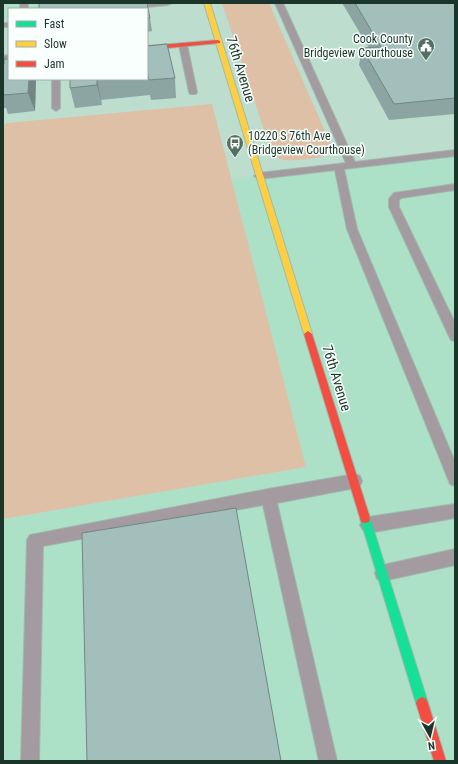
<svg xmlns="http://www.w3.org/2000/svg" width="458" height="764" viewBox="0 0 458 764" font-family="'Roboto Condensed',sans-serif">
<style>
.built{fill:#ace1c8}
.green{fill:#ddc0a6}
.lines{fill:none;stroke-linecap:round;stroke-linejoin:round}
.lane-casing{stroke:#9fbaad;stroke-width:2}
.street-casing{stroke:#9fbaad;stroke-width:2}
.fast-casing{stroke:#9fbaad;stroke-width:2}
.slow-casing{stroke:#9fbaad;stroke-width:2}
.jam-casing{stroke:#9fbaad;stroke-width:2}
.lane{fill:#a39ba0;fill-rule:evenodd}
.street{fill:#a39ba0;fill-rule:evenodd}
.fast{fill:#16e098;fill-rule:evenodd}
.slow{fill:#ffcf43;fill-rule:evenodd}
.jam{fill:#f24e42;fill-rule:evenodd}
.wall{fill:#8ca4a2}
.shaded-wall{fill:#728684}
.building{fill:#a3bfbc;stroke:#728684}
.labels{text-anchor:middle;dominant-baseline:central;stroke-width:3;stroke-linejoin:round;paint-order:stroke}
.far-poi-label{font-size:12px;fill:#1c352a;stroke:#f9fffc;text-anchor:end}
.street-label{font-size:14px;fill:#1c352a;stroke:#f9fffc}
</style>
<rect width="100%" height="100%" fill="#bddece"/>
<!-- built -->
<path class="built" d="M5,3H185V4L127,9H9V18L4,19Z
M455,153V761H3V519L306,467L231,179Z"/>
<!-- green -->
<path class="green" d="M222,3H269L331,145C330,148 330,151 328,154C323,159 292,161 284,160C279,159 275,156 271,151Z
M212,104L306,467L3,519V125L7,123Z"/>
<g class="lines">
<!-- lane casing -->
<g class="lane-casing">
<path id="lane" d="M20,3H28V9H20Z
M143,3H172L168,5L124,9H94L98,7Z
M275,3H283L355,162L455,150V156L344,169L357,229L455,462V486L450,484L448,479L347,229L335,170L259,179L254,176L259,173L346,163Z
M3,23H9V27H3Z
M180,43H186L187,45L197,92L196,94H190L189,92L179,45Z
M52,79H60V108L56,111L52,108Z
M455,184V190L401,198L399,200V207L455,323V341L451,340L449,336L389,207V199L394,193Z
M355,474L360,476L362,481L360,486L355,488L277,503L337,761H319L263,505L43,546L39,761H21L27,540L30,535L268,489Z
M455,504V518L368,533L363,530L360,525L363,520L368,517Z
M455,549V565L383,581L377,579L375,573L377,567L383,565Z"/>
</g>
<!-- street casing -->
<g class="street-casing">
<path id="street" d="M9,55V63L3,64V56Z"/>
</g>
<!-- fast casing -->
<g class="fast-casing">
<path id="fast" d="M365,513L369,514L370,518L428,703L426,707L422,709L418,707L416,703L360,518L361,514Z"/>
</g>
<!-- slow casing -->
<g class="slow-casing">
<path id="slow" d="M204,3H210L312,334L308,337L304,334Z"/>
</g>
<!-- jam casing -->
<g class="jam-casing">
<path id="jam" d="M218,40L220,41V43L147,50V46Z
M308,331L312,334L370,518L369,522L365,523L361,522L360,518L304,334Z
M422,697L426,699L428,703L446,761H434L416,703L418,699Z"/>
</g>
<!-- lane -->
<use href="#lane" class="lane"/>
<!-- street -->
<use href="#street" class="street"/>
<!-- fast -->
<use href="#fast" class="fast"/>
<!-- slow -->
<use href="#slow" class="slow"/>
<!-- jam -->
<use href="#jam" class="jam"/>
</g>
<!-- wall -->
<path class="wall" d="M342,3H455V114L389,120L359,65L362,48H369Z
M147,9L150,18L152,31L147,32Z
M147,46L175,78L176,98L151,100L150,95L101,100L102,105L75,108L70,88V79H147Z
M3,64L9,79H36L35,111L8,114L6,108H3Z"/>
<!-- shaded-wall -->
<path class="shaded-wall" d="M29,79H36L35,111L28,93Z
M97,79L101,100L102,105L97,85Z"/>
<!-- building -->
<path class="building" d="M39,3H147L150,18H147V9H39Z
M355,3H455V98L394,104L362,48L381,47Z
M167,44L175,78L149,80L148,75H147V46Z
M4,59H9V79H29L28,93L3,95V64H4Z
M70,79H101H97V85L70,88Z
M236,508L281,761H87L82,533Z"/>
<!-- icons -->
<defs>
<g id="civic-pin" transform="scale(0.9)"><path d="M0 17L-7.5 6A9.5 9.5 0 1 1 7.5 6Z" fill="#547063" stroke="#f9fffc"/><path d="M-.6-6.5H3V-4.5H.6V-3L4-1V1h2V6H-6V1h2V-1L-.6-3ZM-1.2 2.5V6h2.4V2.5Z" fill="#fff"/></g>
<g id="bus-pin" transform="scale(0.9)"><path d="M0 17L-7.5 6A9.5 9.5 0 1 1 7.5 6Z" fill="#547063" stroke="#f9fffc"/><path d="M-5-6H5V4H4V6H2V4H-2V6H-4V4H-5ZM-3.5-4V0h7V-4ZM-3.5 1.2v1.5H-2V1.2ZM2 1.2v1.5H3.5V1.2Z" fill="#fff"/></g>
</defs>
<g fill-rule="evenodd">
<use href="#civic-pin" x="426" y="46"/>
<use href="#bus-pin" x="235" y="143"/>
</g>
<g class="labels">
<!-- far-poi labels -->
<g class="far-poi-label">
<text x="413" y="39">Cook County<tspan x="413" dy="14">Bridgeview Courthouse</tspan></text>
<text x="248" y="136" text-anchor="start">10220 S 76th Ave<tspan x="248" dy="14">(Bridgeview Courthouse)</tspan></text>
</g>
<!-- street labels -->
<g class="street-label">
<text transform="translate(241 69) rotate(73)">76th Avenue</text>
<text transform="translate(337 378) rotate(73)">76th Avenue</text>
</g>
</g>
<!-- border -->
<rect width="458" height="764" fill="none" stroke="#1c352a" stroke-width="8"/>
<!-- legend -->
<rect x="8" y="8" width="140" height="72" fill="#f9fffc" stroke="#a1aea8"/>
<rect x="16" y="21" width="20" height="6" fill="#16e098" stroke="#a1aea8"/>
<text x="44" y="28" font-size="12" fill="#1c352a">Fast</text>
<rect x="16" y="41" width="20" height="6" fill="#ffcf43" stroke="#a1aea8"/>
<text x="44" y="48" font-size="12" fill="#1c352a">Slow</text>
<rect x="16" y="61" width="20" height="6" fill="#f24e42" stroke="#a1aea8"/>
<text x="44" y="68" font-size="12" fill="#1c352a">Jam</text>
<!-- north arrow -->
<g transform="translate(430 736) rotate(172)" stroke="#f9fffc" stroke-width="3" paint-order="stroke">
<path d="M0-3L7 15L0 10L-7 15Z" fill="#1c352a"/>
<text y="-6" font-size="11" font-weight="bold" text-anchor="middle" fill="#1c352a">N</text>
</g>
</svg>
